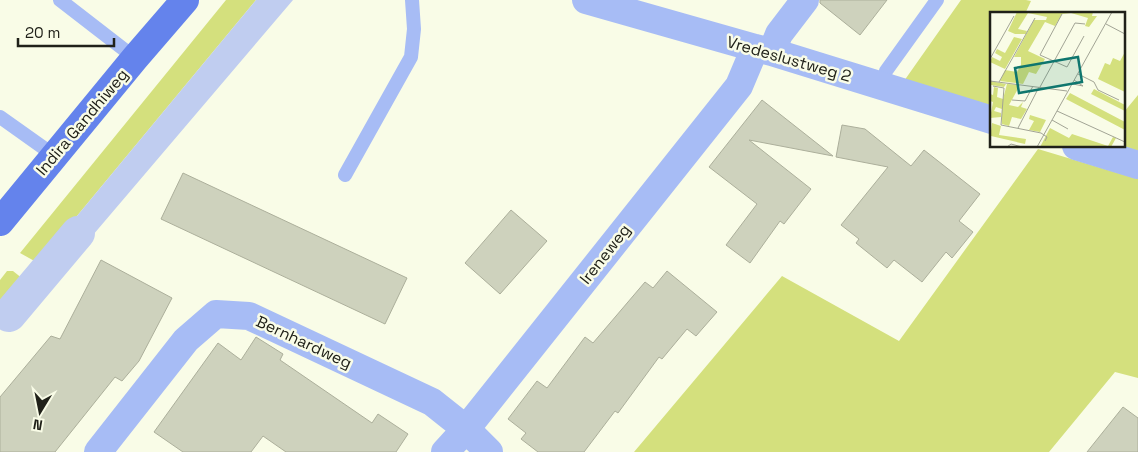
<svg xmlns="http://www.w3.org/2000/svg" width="1138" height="452" viewBox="0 0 1138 452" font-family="'Space Grotesk',sans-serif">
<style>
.green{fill:#d4e07d}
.water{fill:#c0cdf0}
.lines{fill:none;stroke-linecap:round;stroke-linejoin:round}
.canal{stroke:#c0cdf0;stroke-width:34}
.building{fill:#ced2bd;stroke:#acaf9b}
.service{stroke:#a7bcf5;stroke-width:14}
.minor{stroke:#a7bcf5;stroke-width:28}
.primary{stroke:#6483ec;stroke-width:28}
.labels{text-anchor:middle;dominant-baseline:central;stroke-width:5;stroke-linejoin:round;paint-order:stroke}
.street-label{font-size:16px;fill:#202119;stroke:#f9fce7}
.inset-road{fill:none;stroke:#a2a495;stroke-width:1}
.view{fill:#0f766e;fill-opacity:0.15;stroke:#0f766e;stroke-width:2.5}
.inset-edge{fill:none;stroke:#202119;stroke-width:2.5}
</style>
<rect width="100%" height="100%" fill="#f9fce7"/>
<!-- green -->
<path class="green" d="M226,0H256L38,263L20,253Z
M961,0H1026L1031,1L1025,14H992V107L904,81Z
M1138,95V154L1113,146H1124V112Z
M1038,149L1138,179V378L1115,372L1049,452H634L782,276L899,341Z
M7,271H13L23,279L0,311V280Z"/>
<!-- water -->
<path class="water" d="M256,0H293L93,235L55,273L38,263Z
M23,279L44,294L20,326L0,312V311Z"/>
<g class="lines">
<!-- canal -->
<path class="canal" d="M9,315L78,233"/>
</g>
<!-- building -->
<path class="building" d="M820,0H887L860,35L820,3Z
M762,100L833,156L749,140L811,189L784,224L780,221L750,263L726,245L757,204L709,167Z
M842,125L865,129L911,166L924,150L980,194L959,221L973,232L952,258L946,252L922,282L894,260L887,268L856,243L859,239L841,225L888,167L836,157Z
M183,173L407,278L385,324L161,219Z
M511,210L547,241L500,294L465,263Z
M101,260L172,298L139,361L122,381L115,377L55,452H0V397L51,336L60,339Z
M667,271L717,312L696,336L687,329L662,359L659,357L618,413L615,411L584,452H538L521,439L526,433L508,419L537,381L547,388L585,337L593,343L645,282L653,288Z
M256,337L283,354L280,360L372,423L378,414L408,434L396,452H286L263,436L251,452H183L154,432L218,343L241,360Z
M1123,407L1138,418V452H1087Z"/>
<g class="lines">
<!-- service -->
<path class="service" d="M60,0L135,58
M882,86L886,71L937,0
M0,117L55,156
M345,175L411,57L414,29L412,0"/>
<!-- minor -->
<path class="minor" d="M586,0L755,48L772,52L992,120
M772,52L779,34L805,0
M1076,146L1138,165
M98,452L186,340L216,314L249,316L432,402L466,429L489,452
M445,452L466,429L739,86L755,48"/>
<!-- primary -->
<path class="primary" d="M0,222L135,58L185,0"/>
</g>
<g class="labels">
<!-- street labels -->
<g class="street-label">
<text transform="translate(789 59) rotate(16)">Vredeslustweg 2</text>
<text transform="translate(82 122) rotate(-50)">Indira Gandhiweg</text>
<text transform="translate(605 254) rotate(-52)">Ireneweg</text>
<text transform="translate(304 342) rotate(25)">Bernhardweg</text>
</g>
</g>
<!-- overview -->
<g transform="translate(990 12)">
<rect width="135" height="135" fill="#f9fce7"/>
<path d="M27,0H103L102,4H107L99,15L95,14L98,6L81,1L72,2L65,14L55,10L38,39L55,47L46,62L39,60L33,72L10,69L15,58L27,60L31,53V45H24L44,8H56L57,5L38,1L28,17L37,19L36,22H25L18,19ZM24,25L32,27L15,57L0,50L2,45L10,49L12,45L5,41L7,37L15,41ZM135,40V80L108,67L115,51L120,53L123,46L130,49ZM0,69L16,72L14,75L1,73L0,82L3,83L4,75L8,76L7,85L13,87L17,72L30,73L19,93L28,95L33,90L31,95L37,97L31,107L22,105L19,114L12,112V97L6,95L4,99L11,101V105L0,106L3,90L0,89ZM104,77L135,93V99L101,82ZM80,81L135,110V118L76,87ZM40,103L56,108L50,120L39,118L44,109L39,107ZM2,111L11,114L9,123L36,127L35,132L1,124L0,127ZM60,116L79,126L82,122L118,134L123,125L126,126L121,135H50Z" fill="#d4e07d"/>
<path class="inset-road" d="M72,2L50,43L77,55L94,24M116,12L135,22M0,47L24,4M88,62L104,70L108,78L129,88M0,69L77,79M9,70L45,6M83,72L93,74L84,68M3,74L14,76L11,113L51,121L57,125L55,129M50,75L85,11L95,12M22,88L35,89L43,74M67,99L135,130M62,108L78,117M28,116L49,75M17,135L21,132L32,135M47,135L122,0"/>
<path class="view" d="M88,45L92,70L29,81L25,56Z"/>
<rect width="135" height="135" class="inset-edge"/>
</g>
<!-- north arrow -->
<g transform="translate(40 412) rotate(190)" stroke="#f9fce7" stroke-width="4" paint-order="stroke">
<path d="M0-4L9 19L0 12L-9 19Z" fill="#202119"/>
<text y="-8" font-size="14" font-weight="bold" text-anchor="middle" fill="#202119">N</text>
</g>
<!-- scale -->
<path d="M18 38v8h96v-8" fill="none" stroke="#202119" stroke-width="2.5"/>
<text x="25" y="38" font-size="15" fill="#202119" stroke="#f9fce7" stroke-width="4" paint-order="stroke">20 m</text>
</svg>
